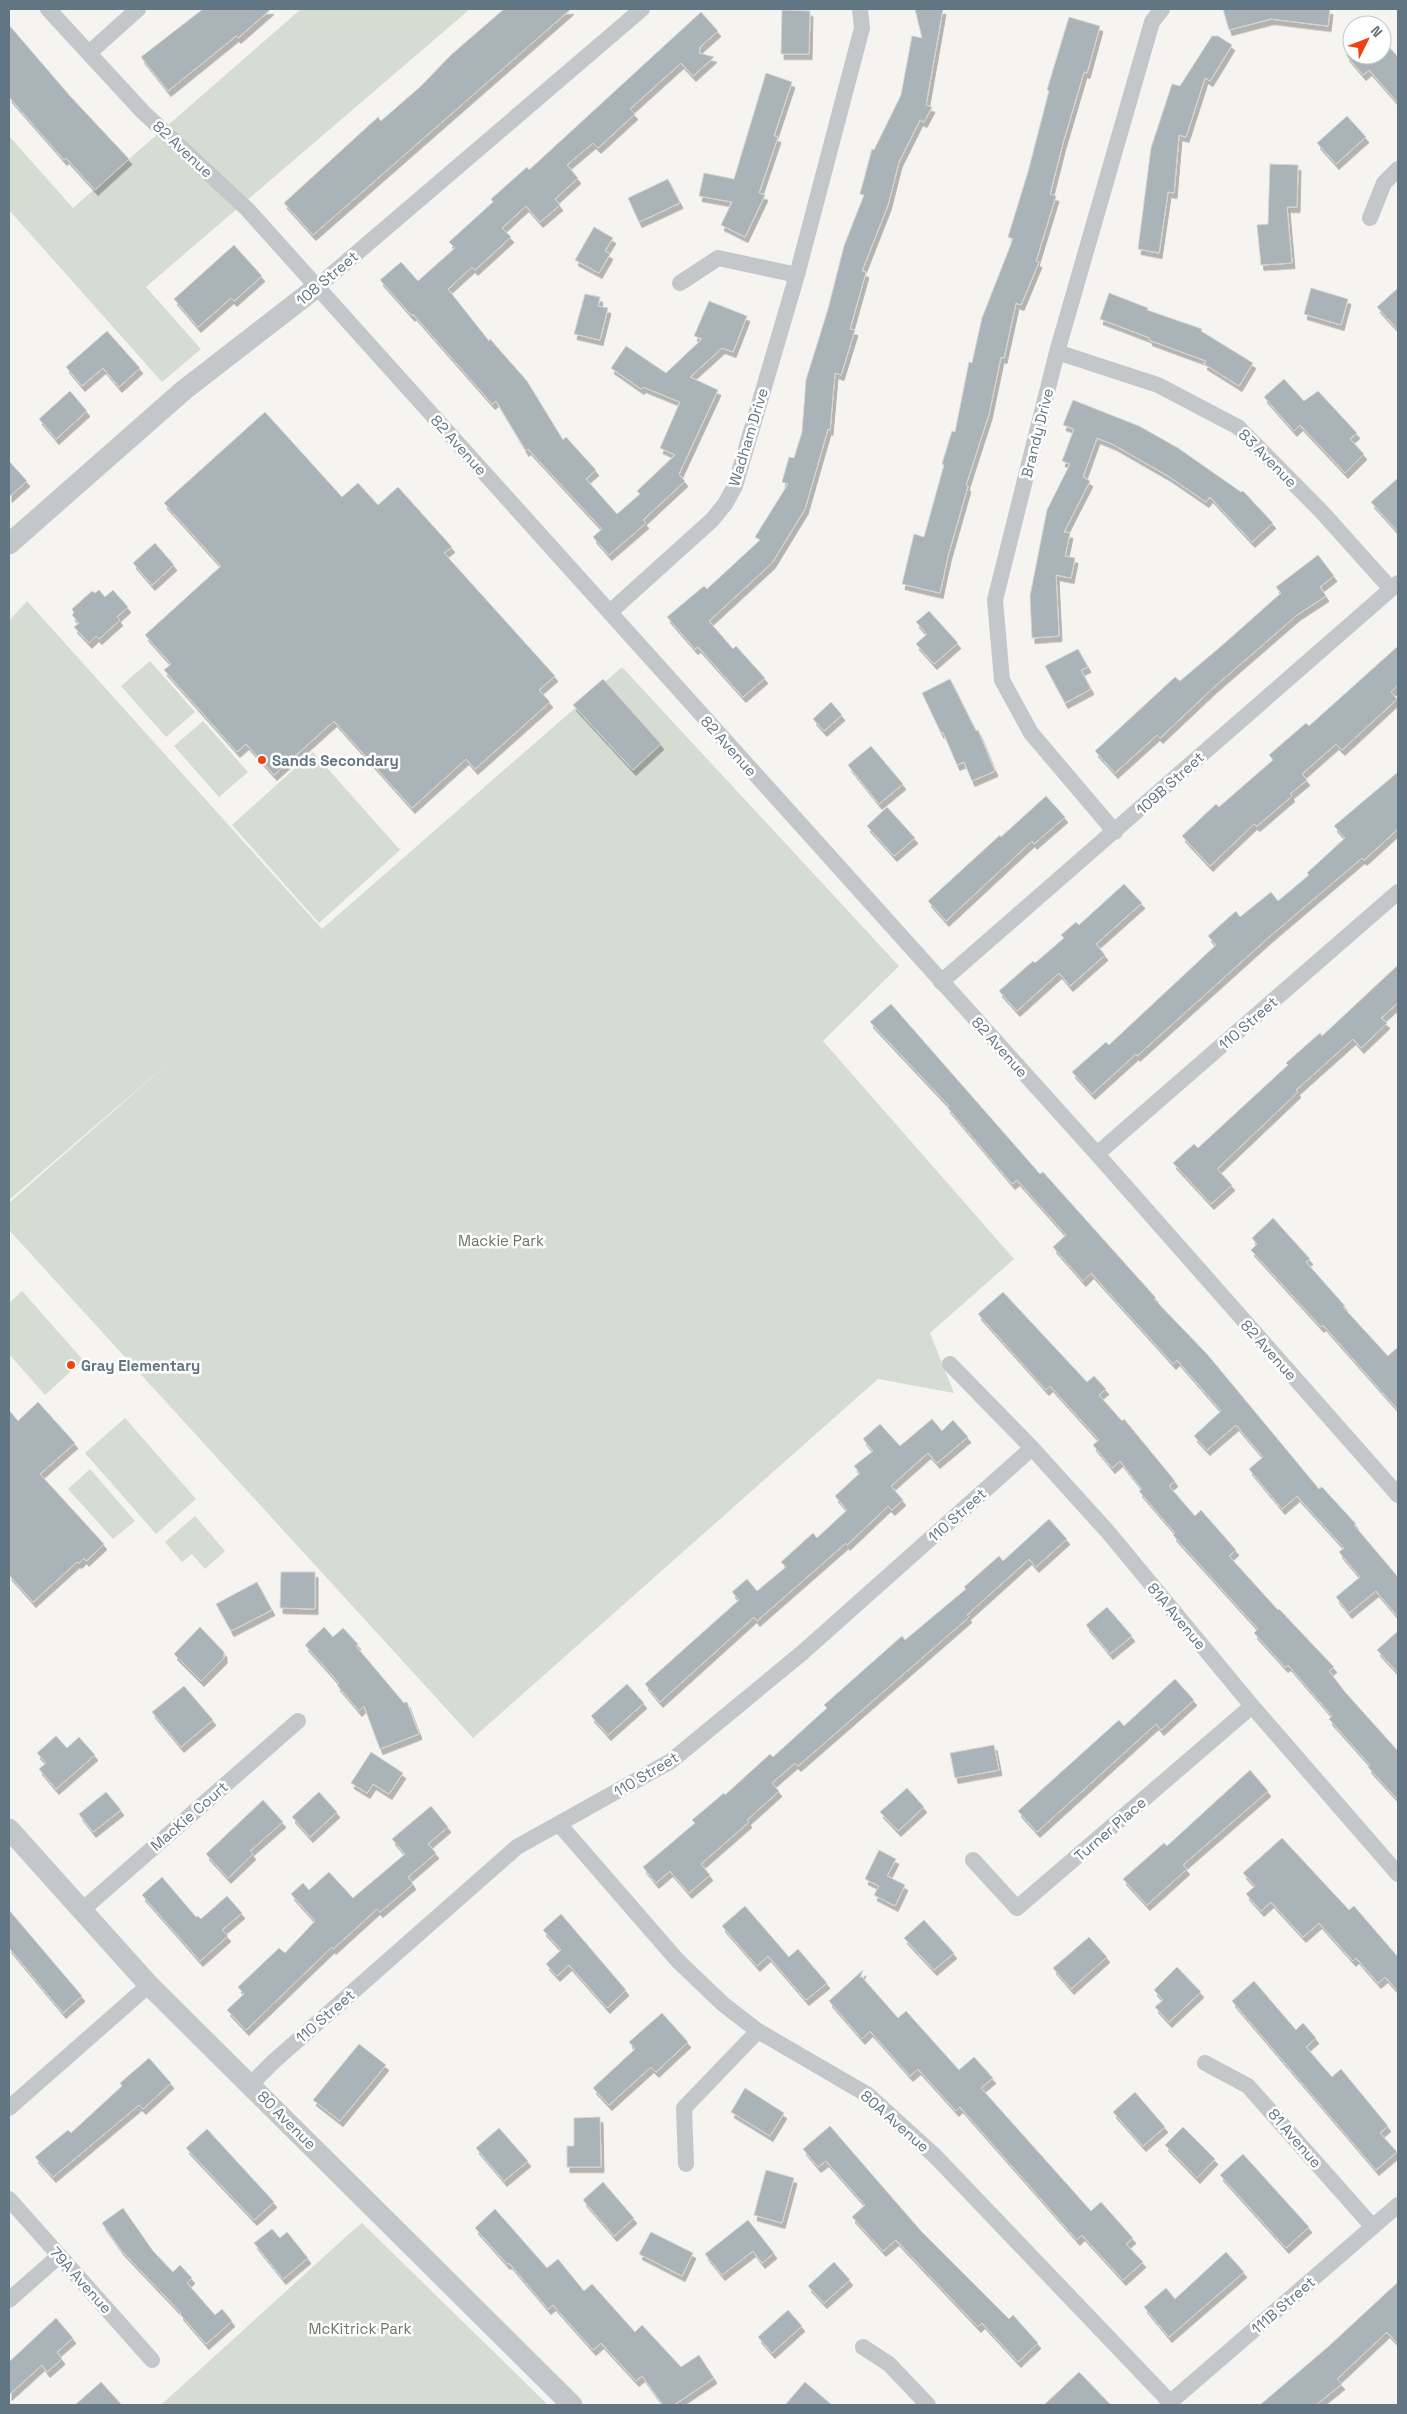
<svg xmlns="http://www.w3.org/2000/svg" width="1407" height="2414" viewBox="0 0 1407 2414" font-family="'Space Grotesk',sans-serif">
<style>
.green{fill:#d5dcd1}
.building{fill:#aab3b8;stroke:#d5d5d3;filter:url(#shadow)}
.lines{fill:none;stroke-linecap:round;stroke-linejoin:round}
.minor{stroke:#c3c7ca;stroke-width:16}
.tertiary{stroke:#c3c7ca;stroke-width:21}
.poi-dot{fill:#ef4215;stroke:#fff;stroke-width:2}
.labels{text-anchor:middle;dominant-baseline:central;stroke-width:5;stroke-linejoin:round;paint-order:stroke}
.street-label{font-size:15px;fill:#617583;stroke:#fff}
.poi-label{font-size:15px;font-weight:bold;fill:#617583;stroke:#fff;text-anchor:start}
.park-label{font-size:15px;fill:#667a60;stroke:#fff}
</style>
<defs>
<filter id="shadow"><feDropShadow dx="3" dy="5.5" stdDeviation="0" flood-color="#0004"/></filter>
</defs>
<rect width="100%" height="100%" fill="#f5f4f0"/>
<!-- green -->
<path class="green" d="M301,9H470L146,287L201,349L162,382L9,210V136L73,208Z
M27,601L322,929L622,667L899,966L823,1041L1014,1259L930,1333L954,1393L878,1379L473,1738L9,1230V1203L174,1058L9,1200V621Z
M150,661L195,712L166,737L121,686Z
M203,721L248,772L219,797L174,746Z
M313,752L400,850L319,923L232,825Z
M22,1291L83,1360L45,1395L9,1354V1303Z
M125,1418L196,1499L156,1534L85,1453Z
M90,1469L135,1521L113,1539L68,1489Z
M195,1516L225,1551L205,1569L192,1554L182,1562L165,1542Z
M362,2223L548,2405H161L350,2233Z"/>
<!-- building -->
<path class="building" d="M203,9H271L238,38L236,36L168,91L141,57Z
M504,9H571L313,235L284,203L378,117L381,121L421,86L452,54Z
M915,9H943L926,105L932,107L924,122L920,120L899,162L888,205L862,271L866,272L850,329L855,330L841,375L835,373L830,430L828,429L805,509L772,563L709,621L733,649L736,646L765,678L743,697L698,647L695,649L667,617L704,586L707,589L760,540L755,537L788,484L782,482L789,457L794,458L802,432L806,380L828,309L844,246L864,195L860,194L872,149L874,150L901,95L912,36L922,38Z
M1223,9H1330L1328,26L1271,19L1229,30Z
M782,10L810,11L809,54H781Z
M701,12L718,31L700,47L699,53L714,57L693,76L681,63L630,109L635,114L598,148L593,143L567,165L578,178L555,199L560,205L540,222L526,206L502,228L511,237L475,270L472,267L448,289L489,341L490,339L527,381L563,440L566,437L596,470L586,479L617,514L640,494L637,491L675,455L660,448L680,402L643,387L641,389L611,368L626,346L666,373L702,339L694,336L709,301L747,316L733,352L722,348L690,377L718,390L679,474L685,481L643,520L646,523L609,555L593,537L602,529L528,449L526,451L496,401L492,404L413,314L412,316L380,280L401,262L418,281L455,248L449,242L493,202L491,199L527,167L529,170Z
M1069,17L1100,26L1087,73L1084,72L1063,143L1050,194L1056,196L1036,261L1039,262L1021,305L1016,303L1004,358L1001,357L989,414L966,485L968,486L948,556L940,593L902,584L914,534L924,537L944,465L942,464L952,431L955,432L969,362L972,363L982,318L1013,239L1008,237L1028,172L1049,91L1047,90Z
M9,25L70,96L129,159L95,190L66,158L64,160L9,97Z
M1212,36H1218L1232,45L1210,81L1205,78L1186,137L1179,135L1174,193L1168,192L1159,253L1138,249L1151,148L1172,84L1180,86Z
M1382,39L1398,57V103L1369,70L1363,75L1346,55H1382Z
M766,73L792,82L774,136L778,137L759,193L765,195L745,237L721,225L732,202L699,196L704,173L734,179Z
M1347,116L1366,137L1336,164L1317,143Z
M1270,164L1298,165L1297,207H1287L1292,263L1261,265L1257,225L1268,224Z
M668,179L680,203L639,222L628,198Z
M594,227L613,238L605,251L610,254L599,273L575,260Z
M234,245L262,276L234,301L231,298L198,327L174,299Z
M1311,288L1348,299L1341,325L1304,314Z
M1398,288V330L1377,307Z
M1109,293L1148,308L1147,310L1202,329L1201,331L1253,363L1239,386L1204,364L1206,361L1149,340L1150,338L1100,319Z
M585,294L600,297L598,306L608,308L600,340L574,334Z
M107,331L140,368L119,387L103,368L82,386L66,367Z
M1284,379L1304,401L1318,391L1357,433L1350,439L1364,454L1345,473L1300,425L1294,431L1264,397Z
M70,391L87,411L56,439L39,419Z
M1073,400L1139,426L1178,448L1241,492L1243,491L1273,523L1252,542L1210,497L1206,502L1168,476L1114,445L1097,438L1083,477L1090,481L1064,532L1070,533L1065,556L1075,558L1071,578L1056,575L1059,636L1032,638L1030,596L1047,510L1070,464L1062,461L1074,429L1063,425Z
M265,412L342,497L358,483L378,505L398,487L452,547L444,553L555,676L539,690L550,702L475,769L466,759L412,808L334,721L274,775L246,744L237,752L164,670L171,664L145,635L221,566L164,503Z
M9,461L27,481L9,497Z
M1398,478V532L1371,502Z
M155,543L174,565L152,585L133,563Z
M1318,555L1334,576L1320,587L1326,596L1297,615L1213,688L1160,738L1157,735L1115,773L1095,751L1175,677L1180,681L1226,642L1281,593L1276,587Z
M99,590L105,597L113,590L128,607L117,617L120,620L99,639L96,636L89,643L74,627L79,623L72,615L74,613L72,609L92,591L95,593Z
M929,611L958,643L934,664L916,644L927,634L916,622Z
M1398,646V685L1391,692L1397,699L1342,750L1336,744L1302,774L1307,780L1290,794L1292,796L1257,826L1254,824L1210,866L1182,836L1216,804L1219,807L1273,760L1269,755L1306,723L1309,726Z
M1078,649L1088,667L1081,670L1091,689L1065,703L1045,666Z
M603,679L661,744L633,770L573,705Z
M950,679L976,731L978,730L995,771L972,781L964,762L957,765L943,732L941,733L922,693Z
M831,702L842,715L824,731L813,719Z
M871,746L903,784L879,804L848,765Z
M1398,772V829L1364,860L1362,858L1268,938L1137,1056L1136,1054L1092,1094L1072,1072L1106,1042L1109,1045L1216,945L1208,936L1236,911L1240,917L1271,892L1278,901L1309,875L1307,873L1345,838L1334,826Z
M1046,796L1065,817L1034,844L1032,841L946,921L928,901L1000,835L1001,837Z
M887,807L915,838L894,856L867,826Z
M1124,884L1142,903L1096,944L1105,955L1070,986L1059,973L1017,1011L999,991L1033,961L1035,963L1064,938L1061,935L1076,922L1079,925Z
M1398,965V1003L1381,1018L1387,1023L1361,1048L1353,1039L1296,1090L1298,1092L1217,1169L1232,1185L1211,1204L1173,1163L1194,1144L1198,1148L1288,1065L1286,1063L1320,1033L1322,1036Z
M891,1004L1040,1174L1043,1172L1156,1298L1154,1299L1207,1354L1319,1489L1322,1487L1356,1524L1354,1525L1398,1577V1617L1376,1591L1349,1613L1336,1597L1360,1577L1339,1552L1344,1548L1297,1496L1282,1509L1249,1469L1263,1457L1236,1425L1207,1450L1194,1436L1221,1411L1177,1360L1173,1364L1091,1273L1083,1281L1053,1247L1066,1235L1017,1180L1012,1184L947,1107L949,1106L870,1022Z
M1273,1218L1310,1259L1306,1262L1345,1306L1343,1307L1388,1356L1398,1347V1410L1323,1325L1321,1327L1251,1250L1257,1244L1252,1238Z
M1003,1292L1087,1382L1094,1376L1106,1389L1099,1395L1122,1421L1124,1419L1175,1481L1169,1486L1195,1516L1201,1510L1236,1550L1229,1556L1278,1610L1279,1609L1334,1667L1329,1671L1345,1692L1398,1751V1800L1368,1767L1370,1765L1329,1719L1332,1716L1288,1665L1285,1667L1254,1633L1258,1629L1173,1535L1175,1533L1139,1491L1142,1489L1120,1461L1112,1468L1093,1445L1099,1440L1050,1386L1046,1390L978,1314Z
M38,1402L75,1443L40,1474L104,1544L86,1561L84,1558L79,1563L77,1562L33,1602L9,1575V1410L18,1421Z
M932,1419L942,1431L953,1420L968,1437L937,1463L928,1453L891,1486L903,1500L892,1510L888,1506L847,1545L846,1543L757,1621L754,1617L660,1702L645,1684L739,1600L732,1592L747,1579L757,1591L786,1567L781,1562L813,1533L817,1538L847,1510L835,1496L860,1473L854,1466L873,1451L863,1439L880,1424L900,1446Z
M1049,1519L1067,1539L1036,1567L1029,1559L967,1615L969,1617L844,1726L798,1766L795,1763L772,1783L779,1791L747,1820L749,1822L701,1864L710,1875L689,1893L670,1871L656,1883L643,1867L695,1823L692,1820L724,1793L725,1795L770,1754L773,1757L827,1708L824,1705L902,1636L905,1640L966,1589L964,1587L999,1556L1003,1561Z
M281,1572H315V1609L280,1608Z
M257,1582L272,1610L231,1631L216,1604Z
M1107,1607L1132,1636L1110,1654L1086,1625Z
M200,1627L224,1652V1658L201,1681L174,1654Z
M324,1627L333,1637L343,1628L358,1644L356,1646L404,1703L407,1702L419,1734L380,1749L364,1706L359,1711L337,1685L339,1683L305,1645Z
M1398,1631V1673L1377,1650Z
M1175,1679L1194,1700L1161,1730L1156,1724L1037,1832L1018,1811L1119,1720L1124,1726Z
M627,1684L644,1703L608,1735L591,1716Z
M184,1686L213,1720L181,1747L152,1712Z
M56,1736L67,1748L79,1737L95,1755L56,1789L39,1769L46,1763L37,1753Z
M994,1745L999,1770L955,1778L950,1753Z
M371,1752L403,1773L389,1794L373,1784L367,1793L351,1783Z
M1250,1770L1268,1791L1183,1865L1187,1869L1147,1905L1123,1879L1164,1843L1167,1846Z
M907,1788L924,1807L898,1831L880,1812Z
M106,1792L121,1810L93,1832L79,1814Z
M319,1792L337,1812L310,1837L292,1817Z
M263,1800L283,1822L250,1851L253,1854L228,1878L206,1854Z
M431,1806L448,1827L428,1844L436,1853L408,1877L413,1884L380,1912L377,1909L333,1949L332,1947L246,2030L227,2010L244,1994L238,1987L279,1948L285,1953L315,1921L291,1894L303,1883L309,1890L329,1872L353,1898L405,1854L392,1839Z
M1282,1838L1349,1910L1354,1906L1398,1957V1991L1385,1977L1378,1983L1356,1958L1353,1961L1319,1923L1303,1937L1271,1902L1261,1911L1246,1894L1255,1886L1243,1873Z
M879,1850L896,1859L887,1876L905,1885L895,1906L874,1895L879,1886L865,1879Z
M162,1877L196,1917L198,1916L201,1919L227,1896L242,1913L222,1930L228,1936L200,1961L142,1895Z
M745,1906L789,1957L798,1949L827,1983L806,2000L768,1956L757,1966L722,1926Z
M9,1910L82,1996L63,2013L9,1948Z
M561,1914L626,1990L607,2008L569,1965L557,1976L546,1964L561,1950L543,1930Z
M924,1920L954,1953L934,1970L904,1938Z
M1089,1937L1107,1957L1071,1989L1053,1968Z
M1177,1967L1201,1992L1169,2022L1155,2007L1163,2000L1154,1990Z
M863,1970L860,1978L861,1976L898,2018L906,2011L959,2070L974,2057L993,2078L981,2088L1091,2211L1101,2202L1133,2238L1126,2244L1143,2262L1123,2280L1082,2235L1077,2240L960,2107L956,2111L918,2069L910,2076L870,2031L862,2039L829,2001Z
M1254,1981L1296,2030L1303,2023L1316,2038L1306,2047L1332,2077L1341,2069L1388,2126L1380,2133L1397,2152L1376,2170L1232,2001Z
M662,2013L688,2042L656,2072L651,2067L609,2105L593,2088L635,2049L629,2042Z
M359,2044L386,2065L340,2121L313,2100Z
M149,2058L171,2083L143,2109L139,2105L53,2177L35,2157L68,2130L71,2133L122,2086L120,2083Z
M745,2088L784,2113L770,2136L731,2112Z
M1135,2092L1165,2127L1143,2146L1113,2112Z
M600,2117L601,2167H567V2146H574V2118Z
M830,2126L921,2231L1009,2319L1013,2315L1038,2343L1018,2362L982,2323L978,2327L896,2240L883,2251L852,2217L865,2205L826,2161L818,2167L803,2149Z
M1183,2127L1215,2159L1197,2178L1165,2145Z
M499,2128L528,2161L504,2181L476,2148Z
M207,2129L274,2202L254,2220L186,2148Z
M1243,2154L1309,2227L1286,2248L1220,2175Z
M766,2170L794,2178L782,2223L754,2215Z
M603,2182L634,2218L614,2236L583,2200Z
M123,2208L153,2251L173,2272L180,2265L192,2278L187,2283L215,2315L222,2309L232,2321L206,2344L180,2314L181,2313L121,2250L102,2223Z
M495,2209L547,2268L558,2259L584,2291L592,2284L635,2332L642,2325L681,2367L699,2355L714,2378L674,2405H663L642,2376L636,2381L601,2343L593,2350L553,2305L548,2309L509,2263L507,2264L475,2228Z
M748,2220L774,2253L762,2263L753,2251L722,2275L705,2254Z
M272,2229L280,2238L287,2232L308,2258L283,2279L254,2243Z
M651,2232L693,2253L682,2276L639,2254Z
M1226,2252L1244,2272L1169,2337L1144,2307L1166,2288L1175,2299Z
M834,2262L850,2280L824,2303L808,2286Z
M1398,2282V2344L1387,2332L1337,2379L1342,2384L1316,2405H1260L1329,2346Z
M788,2310L802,2326L772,2353L758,2337Z
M56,2318L73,2338L57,2352L62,2359L47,2372L42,2365L9,2395V2362Z
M1079,2372L1111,2405H1044Z
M101,2382L122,2405H75Z
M805,2382L832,2405H785Z"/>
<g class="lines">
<!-- minor -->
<path class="minor" d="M48,9L143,112L247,209L1097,1154L1398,1495
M89,53L138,9
M1370,218L1384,183L1398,169
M680,283L718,258L797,275
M317,287L642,9
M1057,352L1158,385L1238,427L1321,511L1391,589
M610,612L712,520L725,504L735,486L797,275L862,28L860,9
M1115,832L1031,733L1002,680L995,600L1057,352L1152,22L1162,9
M941,982L1398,583
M1097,1154L1398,892
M950,1364L1032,1448L1108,1532L1252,1706L1398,1874
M559,1824L678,1961L723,2004L758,2031L868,2095L936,2157L1170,2402
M973,1860L1017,1908L1252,1706
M81,1911L298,1721
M1205,2063L1248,2086L1373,2227
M251,2084L273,2062L517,1847L671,1761L802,1653L1032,1448
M9,2108L149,1985
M686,2164L684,2108L758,2031
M9,2199L152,2360
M9,2300L59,2256
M863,2347L889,2364L928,2405
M1167,2405L1398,2205"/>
<!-- tertiary -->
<path class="tertiary" d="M9,544L184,390L317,287
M9,1829L149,1985L572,2405"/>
</g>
<!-- markers -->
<g class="poi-dot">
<circle cx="262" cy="760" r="5"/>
<circle cx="71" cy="1365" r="5"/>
</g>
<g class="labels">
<!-- street labels -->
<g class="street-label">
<text transform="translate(183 149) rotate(43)">82 Avenue</text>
<text transform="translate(327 278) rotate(-40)">108 Street</text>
<text transform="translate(1037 433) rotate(-76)">Brandy Drive</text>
<text transform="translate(748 437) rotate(-73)">Wadham Drive</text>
<text transform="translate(459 445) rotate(48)">82 Avenue</text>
<text transform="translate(1268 458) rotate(45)">83 Avenue</text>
<text transform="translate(729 746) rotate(48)">82 Avenue</text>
<text transform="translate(1170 783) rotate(-42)">109B Street</text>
<text transform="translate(1248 1023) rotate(-41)">110 Street</text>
<text transform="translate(1000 1047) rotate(48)">82 Avenue</text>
<text transform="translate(1269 1350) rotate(48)">82 Avenue</text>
<text transform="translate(957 1515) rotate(-42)">110 Street</text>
<text transform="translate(1177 1616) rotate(50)">81A Avenue</text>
<text transform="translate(646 1774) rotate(-31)">110 Street</text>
<text transform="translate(189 1816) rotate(-41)">MacKie Court</text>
<text transform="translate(1110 1829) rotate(-41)">Turner Place</text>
<text transform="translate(325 2016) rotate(-41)">110 Street</text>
<text transform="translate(287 2120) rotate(45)">80 Avenue</text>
<text transform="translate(895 2121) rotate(41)">80A Avenue</text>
<text transform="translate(1295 2138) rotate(49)">81 Avenue</text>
<text transform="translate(81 2280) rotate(48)">79A Avenue</text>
<text transform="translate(1283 2305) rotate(-41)">111B Street</text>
</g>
<!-- poi labels -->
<g class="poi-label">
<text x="272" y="760">Sands Secondary</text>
<text x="81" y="1365">Gray Elementary</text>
</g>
<!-- park labels -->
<g class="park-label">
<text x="501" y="1240">Mackie Park</text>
<text x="360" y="2328">McKitrick Park</text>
</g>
</g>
<!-- border -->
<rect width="1407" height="2414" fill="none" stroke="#617583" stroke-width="20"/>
<!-- north arrow -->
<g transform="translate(1367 40) rotate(48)"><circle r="24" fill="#ffffff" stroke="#c0c8cd"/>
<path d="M0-4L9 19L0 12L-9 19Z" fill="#ef4215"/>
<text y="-8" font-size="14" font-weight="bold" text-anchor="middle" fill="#617583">N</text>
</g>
</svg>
